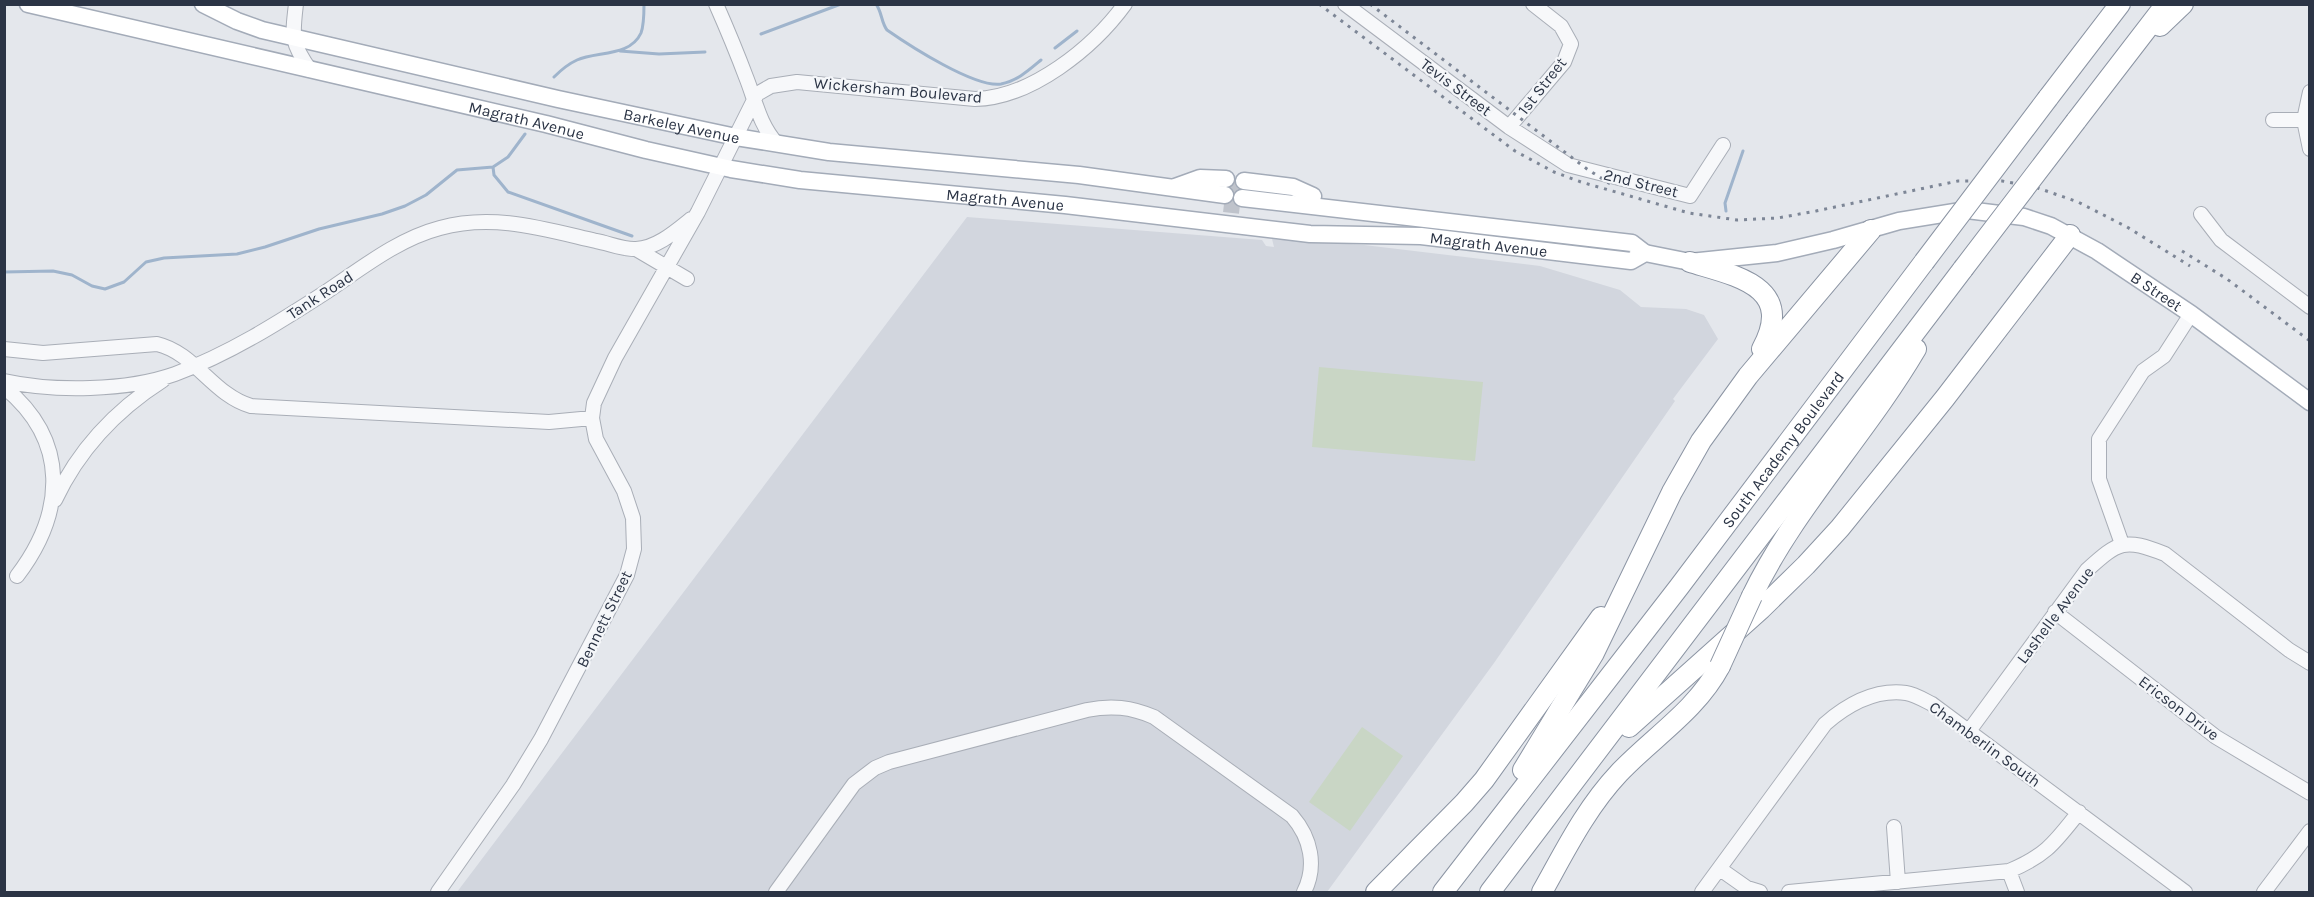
<svg xmlns="http://www.w3.org/2000/svg" width="2314" height="897" viewBox="0 0 2314 897" font-family="Karla,sans-serif">
<style>
.built{fill:#d2d6de}
.green{fill:#c9d6c5}
.lines{fill:none;stroke-linecap:round;stroke-linejoin:round}
.stream{stroke:#9fb4cc;stroke-width:3}
.major-tunnel{stroke:#bfc3cb;stroke-width:16;stroke-dasharray:16 8;stroke-linecap:butt}
.minor-casing{stroke:#a9aeb7;stroke-width:16}
.major-casing{stroke:#a3abb8;stroke-width:19}
.highway-casing{stroke:#8b94a3;stroke-width:22}
.minor{stroke:#f7f8fa;stroke-width:14}
.major{stroke:#fff;stroke-width:16}
.highway{stroke:#fff;stroke-width:20}
.rail{stroke:#7d8696;stroke-width:3;stroke-dasharray:3 6;stroke-linecap:butt}
.highway-bridge-casing{stroke:#8b94a3;stroke-width:22;stroke-linecap:butt}
.highway-bridge{stroke:#fff;stroke-width:20}
.labels{text-anchor:middle;dominant-baseline:central;stroke-width:4.5;stroke-linejoin:round;paint-order:stroke}
.street-label{font-size:16px;fill:#2b3445;stroke:#f4f6f9}
</style>
<rect width="100%" height="100%" fill="#e4e7ec"/>
<!-- built -->
<path class="built" d="M967,217L1262,240L1266,246L1274,247L1272,239L1364,245L1540,266L1620,290L1641,307L1686,309L1704,315L1718,339L1673,399L1675,401L1494,663L1327,892H457Z"/>
<!-- green -->
<path class="green" d="M1319,367L1483,382L1475,461L1312,447Z
M1362,727L1403,756L1350,831L1309,802Z"/>
<g class="lines">
<!-- stream -->
<path class="stream" d="M876,4C882,12 881,22 887,30C910,46 975,88 1001,84C1017,81 1029,70 1041,60
M761,34L841,4
M1055,48L1077,31
M620,51L659,54L705,52
M554,77C561,70 568,64 577,60C597,51 630,57 641,33C644,25 644,13 644,4
M493,167L494,175L508,192L632,236
M1726,211L1725,203L1743,151
M4,272L53,271L72,275L92,286L105,289L124,282L146,262L164,258L237,254L265,247L319,229L382,214L405,206L426,195L457,170L493,167L508,157L525,134"/>
<!-- major-tunnel -->
<path class="major-tunnel" d="M1225,187L1243,189
M1224,204L1241,206"/>
<!-- minor casing -->
<g class="minor-casing">
<path id="minor" d="M296,4C292,37 291,43 310,70
M716,4C727,29 737,53 746,77C756,102 759,124 777,144
M1345,4L1509,127L1568,165L1690,196L1723,145
M2310,92L2304,120L2310,149
M2273,120H2304
M1509,127L1564,62L1571,44L1561,26L1533,4
M2201,214L2221,240L2310,307
M636,249L687,279
M4,349L43,353L157,344C195,353 213,395 251,406L549,422L592,418
M4,381C54,392 127,391 175,374C229,354 278,323 326,292C362,268 398,239 440,228C493,213 544,229 596,241C608,243 624,250 636,249C657,248 676,231 691,219
M4,387C70,441 65,513 17,576
M55,500C79,449 116,410 163,380
M2122,544L2099,479V439L2143,371L2164,356L2191,314
M2055,612L2216,737L2310,793
M1969,731L2087,570C2119,541 2124,538 2165,554L2289,650L2310,663
M1894,827L1898,882
M1720,869L1747,888L1760,892
M2009,871L2017,892
M438,892L513,785L541,739L627,575L634,549L633,518L624,491L596,439L592,418L594,403L615,358L698,212L757,94L771,86L797,82L975,99C1031,98 1093,48 1125,4
M776,892L854,784L875,768L889,762L1087,710C1111,705 1131,707 1154,717L1292,816C1311,838 1317,866 1304,892
M1702,892L1825,724C1848,704 1875,689 1906,693C1914,694 1924,700 1932,704L2185,892
M1789,892L2009,871C2047,855 2055,842 2079,812
M2264,892L2310,831"/>
</g>
<!-- major casing -->
<g class="major-casing">
<g id="major">
<path id="s1" d="M28,4L546,124L646,150L731,169L800,180L1065,205L1310,234L1421,236L1631,261L1645,253L1690,262L1777,253L1833,240L1899,221L1967,210L2024,217L2051,226L2097,251L2191,314L2310,402"/>
<path id="s2" d="M203,4L237,21L262,30L558,99L736,137L829,152L1079,175L1225,195"/>
<path d="M1244,181L1293,187L1313,196"/>
<path d="M1175,187L1200,178L1226,179"/>
<path d="M1242,198L1632,243L1645,253"/>
</g>
</g>
<!-- highway casing -->
<g class="highway-casing">
<g id="highway">
<path d="M2160,26L2183,4"/>
<path d="M2048,98L2120,4"/>
<path d="M2076,121L2166,4"/>
<path d="M1690,262C1736,276 1796,286 1762,349"/>
<path d="M1752,596C1795,507 1866,434 1916,349"/>
<path d="M1629,727L1761,609L1806,565L1840,528L1945,398L2070,235"/>
<path d="M1523,770L1594,653L1672,492L1701,441L1748,376L1871,230"/>
<path d="M1376,892L1464,803L1484,780L1601,617"/>
<path id="s3" d="M1443,892L1679,587L1924,262"/>
<path d="M1490,892L1963,269"/>
<path d="M1542,892C1565,851 1586,808 1619,773C1653,737 1696,711 1720,666"/>
</g>
</g>
<!-- minor -->
<use href="#minor" class="minor"/>
<!-- major -->
<use href="#major" class="major"/>
<!-- highway -->
<use href="#highway" class="highway"/>
<!-- rail -->
<path class="rail" d="M1319,4L1515,151L1554,172L1581,182L1689,213L1737,220L1778,218L1816,211L1958,181H2002L2035,187L2078,202L2127,227L2190,266
M1370,4L1587,169L1615,187
M2182,251L2227,279L2310,341"/>
<!-- highway-bridge casing -->
<g class="highway-bridge-casing">
<path id="highway-bridge" d="M1924,262L2048,98
M1963,269L2076,121
M1720,666L1752,596"/>
</g>
<!-- highway-bridge -->
<use href="#highway-bridge" class="highway-bridge"/>
</g>
<g class="labels">
<!-- street labels -->
<g class="street-label">
<text transform="translate(1542 86) rotate(-52)">1st Street</text>
<text transform="translate(1456 87) rotate(37)">Tevis Street</text>
<text transform="translate(898 90) rotate(5)">Wickersham Boulevard</text>
<text stroke="none"><textPath href="#s1" startOffset="512">Magrath Avenue</textPath></text>
<text stroke="none"><textPath href="#s2" startOffset="495">Barkeley Avenue</textPath></text>
<text transform="translate(1641 183) rotate(14)">2nd Street</text>
<text stroke="none"><textPath href="#s1" startOffset="998">Magrath Avenue</textPath></text>
<text stroke="none"><textPath href="#s1" startOffset="1484">Magrath Avenue</textPath></text>
<text stroke="none"><textPath href="#s1" startOffset="2182">B Street</textPath></text>
<text transform="translate(320 295) rotate(-33)">Tank Road</text>
<text stroke="none"><textPath href="#s3" startOffset="558">South Academy Boulevard</textPath></text>
<text transform="translate(2055 615) rotate(-53)">Lashelle Avenue</text>
<text transform="translate(604 619) rotate(-64)">Bennett Street</text>
<text transform="translate(2179 708) rotate(37)">Ericson Drive</text>
<text transform="translate(1985 744) rotate(36)">Chamberlin South</text>
</g>
</g>
<!-- border -->
<rect width="2314" height="897" fill="none" stroke="#2b3445" stroke-width="12"/>
</svg>
